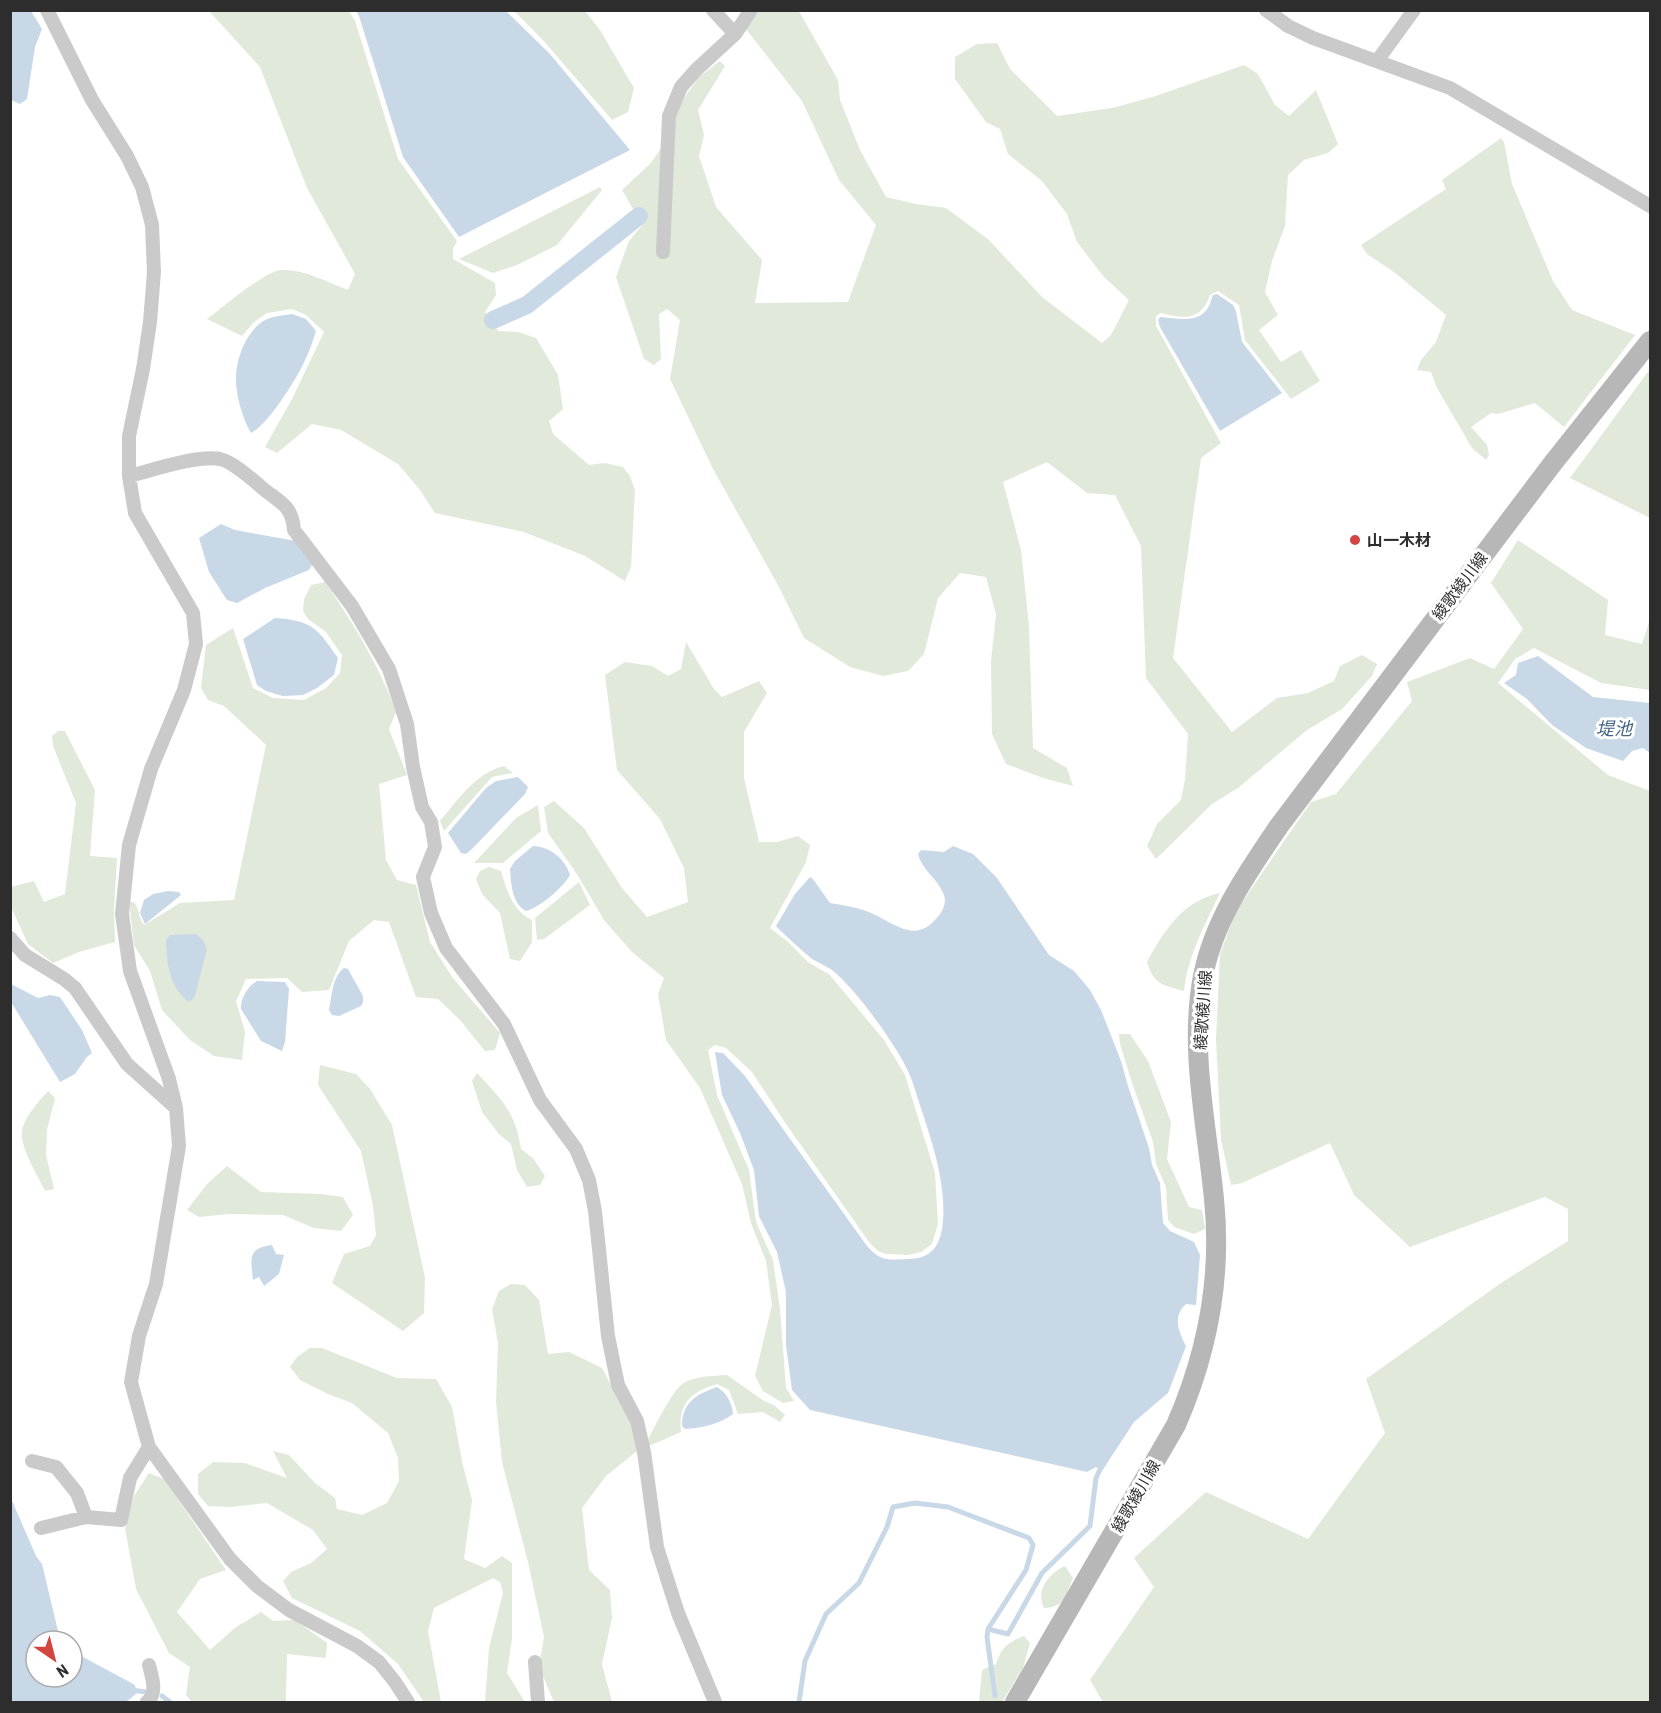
<svg xmlns="http://www.w3.org/2000/svg" width="1661" height="1713" viewBox="0 0 1661 1713" font-family="'Roboto Condensed','Noto Sans JP',sans-serif">
<style>
.green{fill:#e1e9db}
.water{fill:#c9d8e7}
.lines{fill:none;stroke-linecap:round;stroke-linejoin:round}
.stream{stroke:#c9d8e7;stroke-width:5}
.canal{stroke:#c9d8e7;stroke-width:18}
.street{stroke:#cacaca;stroke-width:14}
.secondary{stroke:#b7b7b7;stroke-width:20}
.poi-dot{fill:#d24540;stroke:#fff;stroke-width:2}
.labels{text-anchor:middle;dominant-baseline:central;stroke-width:6;stroke-linejoin:round;paint-order:stroke}
.poi-label{font-size:16px;font-weight:bold;fill:#2d2d2d;stroke:#fff;text-anchor:start}
.street-label{font-size:16px;fill:#2d2d2d;stroke:#fff}
.water-label{font-size:18px;font-style:italic;fill:#446586;stroke:#fff}
</style>
<rect width="100%" height="100%" fill="#fff"/>
<!-- green -->
<path class="green" d="M209,11H349L355,21L398,159L457,241L453,249V259L495,283L496,295L485,312L498,331L518,332L536,338L558,375L563,409L549,421L553,434L589,465L605,463L623,467L630,476L635,490L631,567L625,581L585,556L524,532L435,513L420,490L398,464L341,430L312,424L277,453L265,447L292,399L324,332L306,315L292,309L267,313L254,322L242,336L207,319C222,308 265,271 281,270C304,269 327,282 348,290L355,274L307,188L260,67Z
M514,11H585L600,30L634,88L628,112L612,120L542,39Z
M759,11H798L800,13L838,80L840,100L860,150L886,197L916,204L946,208L989,240L1042,297L1102,343L1111,335L1129,300L1104,277L1077,242L1067,214L1042,181L1008,154L1000,129L986,122L955,79V57L977,44L997,43L1010,69L1057,116L1112,108L1156,96L1244,65L1258,74L1275,105L1289,116L1316,90L1338,144L1328,153L1304,160L1288,175L1285,226L1272,261L1265,292L1278,315L1259,330L1281,362L1301,350L1320,381L1291,399L1245,340L1239,305L1218,291L1210,295C1201,321 1184,319 1161,313L1156,316V326L1221,443L1201,458L1173,658L1232,732L1277,698L1308,693L1334,681L1340,666L1362,655L1377,664L1372,676L1342,709L1307,730L1238,788L1212,804L1156,859L1147,846L1157,824L1181,800L1185,779L1188,734L1146,678L1141,546L1115,495L1087,493L1047,462L1003,482L1021,550L1029,626L1033,748L1067,768L1073,786L1043,778L1006,764L992,734L991,661L996,614L986,577L960,573L938,598L924,654L908,671L883,676L850,667L804,638L779,587L713,469L670,379L680,320L667,309L659,314L661,359L654,365L644,359L616,277L629,241L645,222L639,210L633,209L622,190L650,164L673,131L677,108L699,77L720,61L725,66L698,110L704,135L699,156L716,207L762,260L755,303L848,302L876,225L839,180L802,101L746,29Z
M1501,138L1504,142L1512,184L1553,281L1572,310L1635,335L1564,427L1535,403L1498,414L1491,413L1471,427L1487,445L1489,455L1486,460L1472,448L1437,388L1431,372L1417,370L1421,360L1436,342L1446,315L1394,272L1367,254L1361,245L1446,189L1442,180Z
M600,187L602,190L557,245L517,265L493,273L459,259Z
M1650,369V518L1570,478Z
M1518,540L1608,600L1605,635L1642,644L1650,619V690L1601,683L1534,648L1515,659L1498,683L1608,775L1650,791V1702H1103L1090,1680L1154,1587L1134,1558L1206,1492L1308,1539L1385,1433L1366,1379L1501,1283L1568,1241V1209L1545,1197L1410,1247L1354,1195L1330,1143L1242,1183L1231,1185L1221,1139L1216,1039L1220,954L1236,911L1311,802L1336,794L1412,701L1407,682L1470,658L1494,669L1523,629L1491,583Z
M325,582C353,623 379,665 396,712L389,729L407,775L379,784L386,860L397,880L416,885L430,942L452,977L500,1033L495,1050L485,1051L460,1020L438,999L416,997L389,922L374,920L349,941L329,990L302,992L287,978L246,979L236,1001L245,1032L242,1060L214,1056L190,1040L162,1010L150,971L134,945L129,902H134C140,910 138,918 144,925L180,903L234,900L266,745L224,706L208,700L201,688L206,645L233,628L253,688L273,698L304,700L326,688L340,673L342,655L326,632L308,619L303,611L304,599L311,585Z
M686,642L714,689L722,697L759,681L767,693L744,732V778L759,842H777L798,836L810,845L806,862L770,928L788,942L809,963L829,974L884,1040L905,1075L935,1173L938,1224L932,1244L921,1252L908,1255L886,1254L878,1251L869,1242L786,1124L752,1072L726,1048L715,1045L708,1050L717,1095L749,1170L756,1222L773,1260L780,1309L786,1388L794,1401L783,1403L763,1391L755,1376L772,1305L766,1261L751,1223L742,1184L700,1088L666,1040L658,994L664,978L632,952L604,920L577,874L548,833L544,807L554,801L584,828L622,888L647,917L688,902L684,868L660,819L617,770L605,675L625,662L652,666L668,676L681,669Z
M58,731H65L95,790L90,856L117,858L114,910L115,942L79,952L53,963L28,944L11,907L10,887L34,881L44,902L65,894L76,803L53,746L52,736Z
M504,766L513,773L492,777L444,831L440,821C458,800 475,773 504,766Z
M538,805L541,831L503,863H474L516,818Z
M489,867L501,871C507,891 512,910 532,920V942L520,961L510,959L500,913L482,894L476,879L480,871Z
M579,882L590,905L544,939L537,940L535,918Z
M1220,893C1205,925 1188,955 1184,991C1163,985 1154,985 1147,962C1164,931 1182,901 1220,893Z
M1119,1034H1130L1148,1061L1171,1122L1167,1159L1189,1207L1202,1210L1205,1229L1194,1234L1174,1227L1168,1220L1166,1187L1156,1164L1153,1142L1132,1083L1120,1044Z
M320,1065L356,1074L370,1089L392,1125L425,1278L424,1313L403,1331L332,1283L344,1254L370,1246L376,1235L373,1206L361,1151L318,1085Z
M477,1073C502,1100 515,1111 521,1149L533,1158L545,1176L540,1185L527,1187L517,1170L511,1144L499,1134L482,1112L472,1081Z
M48,1091L55,1098L47,1130L46,1155L54,1189L45,1191C38,1176 19,1146 22,1130C25,1116 39,1101 48,1091Z
M227,1166L261,1192L321,1194L343,1197L353,1215L341,1231L314,1228L283,1215L229,1214L199,1217L187,1210L207,1184Z
M511,1284L525,1285L539,1300L548,1354L569,1352L602,1368L630,1421L637,1451L606,1476L582,1508L589,1570L610,1590L612,1618L602,1664L612,1702H554L539,1667L544,1637L528,1562L502,1462L496,1402L498,1343L492,1309L499,1291Z
M310,1348H322L397,1378L436,1379L452,1407L463,1466L472,1500L464,1559L485,1568L502,1556L512,1563V1639L507,1673L525,1702H485L489,1648L503,1593L500,1582L493,1578L434,1608L428,1631L441,1702H424L398,1664L360,1631L292,1598L283,1581L291,1572L311,1563L327,1549L313,1530L267,1503L229,1507L208,1506L198,1494V1474L213,1462L245,1463L287,1478L273,1451L289,1455L315,1483L335,1498L337,1509L362,1515L387,1503L399,1481L398,1458L388,1433L352,1403L328,1394L300,1380L290,1367L297,1357Z
M727,1375L764,1401L774,1405L785,1415L780,1422L763,1412L738,1414L729,1390L717,1384C691,1392 678,1403 681,1432L649,1446L647,1442C652,1431 672,1392 681,1385C692,1376 714,1376 727,1375Z
M149,1473L164,1479L226,1570L200,1579L177,1612L210,1650L236,1627L261,1612L273,1621L295,1620L327,1643L326,1658L287,1654L286,1702H192L186,1695L190,1667L169,1653L136,1589L125,1528L134,1496Z
M1065,1566L1073,1578C1066,1594 1065,1608 1044,1608C1035,1591 1049,1573 1065,1566Z
M1024,1636L1030,1643L1023,1668L1002,1702H979L982,1670L996,1664C1002,1647 1007,1643 1024,1636Z"/>
<!-- water -->
<path class="water" d="M10,11H31L42,29L35,47L27,99L20,104L11,100Z
M356,11H506L549,53L630,150L459,237L403,157L359,16Z
M1217,294L1233,305L1236,311L1242,342L1282,393L1220,431L1160,327L1158,320L1160,317C1175,318 1197,324 1207,309C1210,306 1211,300 1213,295Z
M292,314L306,319L316,331C313,340 310,350 306,358C298,377 268,425 251,433C243,419 236,397 236,380C235,359 248,325 270,318C276,316 285,315 292,314Z
M221,524L235,530L296,541L313,563L309,570L265,588L237,603L227,600L209,572L199,538Z
M275,618C313,621 317,628 338,658L334,675L317,688L303,695L283,696L266,691L257,685L243,639Z
M1538,656L1593,697L1650,703V753L1643,748L1632,751L1623,761L1586,748L1552,725L1527,699L1504,683L1516,675L1518,663Z
M518,777L528,787L525,794L472,849L466,854L461,853L448,833L486,788L496,781Z
M533,846C550,846 566,860 570,875C564,887 539,908 526,911C512,904 511,883 510,869L515,861Z
M953,846L973,854L997,878L1049,955L1074,971L1090,990L1101,1010L1121,1061L1128,1086L1149,1148L1152,1165L1160,1183L1163,1223L1170,1231L1194,1242L1200,1255L1196,1305L1186,1304C1172,1316 1179,1333 1186,1346L1168,1393L1134,1422L1102,1471L1096,1467L1087,1472L810,1410L792,1390L786,1345V1292L777,1252L759,1216L754,1170L740,1133L722,1095L715,1052L723,1053L745,1076L867,1246C881,1262 888,1260 908,1259C933,1259 941,1244 943,1221C946,1181 931,1139 919,1102C915,1090 912,1078 906,1067C893,1041 855,988 832,970C826,966 819,963 812,959C807,955 779,930 776,926L795,894L810,877L813,879L830,903C842,905 855,907 866,911C894,921 915,948 940,914C944,908 947,900 943,893C937,878 922,870 918,854L921,850L944,852Z
M168,891L179,892L181,895L145,924L140,913L144,900L153,894Z
M196,934L203,940L207,949L195,996L192,1000L188,1002C168,984 167,964 166,940L170,935Z
M344,968L348,969L363,996V1002L361,1006L339,1016L332,1015L329,1010C332,996 332,977 344,968Z
M257,981L285,982L289,989L285,1042L282,1051L261,1041L241,1009C240,999 248,986 257,981Z
M11,984L38,998L50,995L60,997L82,1030L92,1053L87,1057L75,1074L60,1082L11,1002Z
M272,1245L276,1254L284,1255L279,1274L264,1286L259,1277L253,1280C251,1259 247,1248 272,1245Z
M717,1387C727,1393 732,1403 733,1414C720,1424 701,1428 685,1429L682,1426C682,1402 697,1394 717,1387Z
M10,1496L36,1556L42,1564L58,1631L62,1641H36V1677H72V1651L135,1685L137,1693L126,1702H11Z"/>
<g class="lines">
<!-- stream -->
<path class="stream" d="M988,1629L1008,1634L1042,1573L1090,1526L1096,1478L1102,1465
M131,1690L146,1692
M162,1696L170,1702
M799,1702L805,1661L826,1614L859,1583L887,1527L893,1507L915,1503L948,1507L1029,1538L1033,1545L1026,1570L988,1629L987,1637L995,1696"/>
<!-- canal -->
<path class="canal" d="M493,320L527,305L639,216"/>
<!-- street -->
<path class="street" d="M47,10L92,100L127,156L142,187L152,225L154,272L150,322L143,369L129,436V476L135,513L193,613L196,644L184,690L151,769L129,845L122,914L130,971L169,1079L176,1108L179,1146L156,1284L139,1336L131,1382L149,1447L230,1559L257,1586L289,1610L357,1646L379,1662L395,1682L408,1702
M713,10L735,34
M1266,10L1288,26L1313,38L1450,88L1650,206
M1377,61L1414,10
M663,252L669,116L681,87L696,70L735,34L751,10
M129,476C153,470 197,455 220,459C234,462 255,482 266,491C283,504 292,507 294,530L352,606L389,669L407,724L413,767L422,807L431,822L435,847L423,877L431,913L446,948L504,1024L540,1100L576,1149L589,1180L595,1211L608,1336L618,1385L637,1421L644,1452L657,1547L678,1613L715,1702
M10,938L25,955L64,979L75,988L127,1064L176,1108
M32,1461L56,1467L77,1493L86,1517
M41,1528L86,1517L121,1520L130,1478L149,1447
M535,1662L538,1702
M147,1702C158,1693 152,1677 149,1665"/>
<!-- secondary -->
<path class="secondary" d="M1015,1702L1176,1425C1207,1354 1222,1277 1214,1199C1207,1126 1189,1049 1203,976C1214,920 1247,873 1279,826L1553,463L1650,341"/>
</g>
<!-- markers -->
<circle class="poi-dot" cx="1355" cy="540" r="6"/>
<g class="labels">
<!-- poi labels -->
<g class="poi-label">
<text x="1367" y="540">山一木材</text>
</g>
<!-- street labels -->
<g class="street-label">
<text transform="translate(1460 586) rotate(-53)">綾歌綾川線</text>
<text transform="translate(1203 1010) rotate(-86)">綾歌綾川線</text>
<text transform="translate(1136 1496) rotate(-60)">綾歌綾川線</text>
</g>
<!-- water labels -->
<g class="water-label">
<text x="1614" y="728">堤池</text>
</g>
</g>
<!-- border -->
<rect width="1661" height="1713" fill="none" stroke="#2d2d2d" stroke-width="24"/>
<!-- north arrow -->
<g transform="translate(54 1659) rotate(145)"><circle r="28" fill="#ffffff" stroke="#ababab" stroke-width="1.5"/>
<path d="M0-4.5L10 22L0 15L-10 22Z" fill="#d24540"/>
<text y="-9" font-size="16" font-weight="bold" text-anchor="middle" fill="#2d2d2d">N</text>
</g>
</svg>
